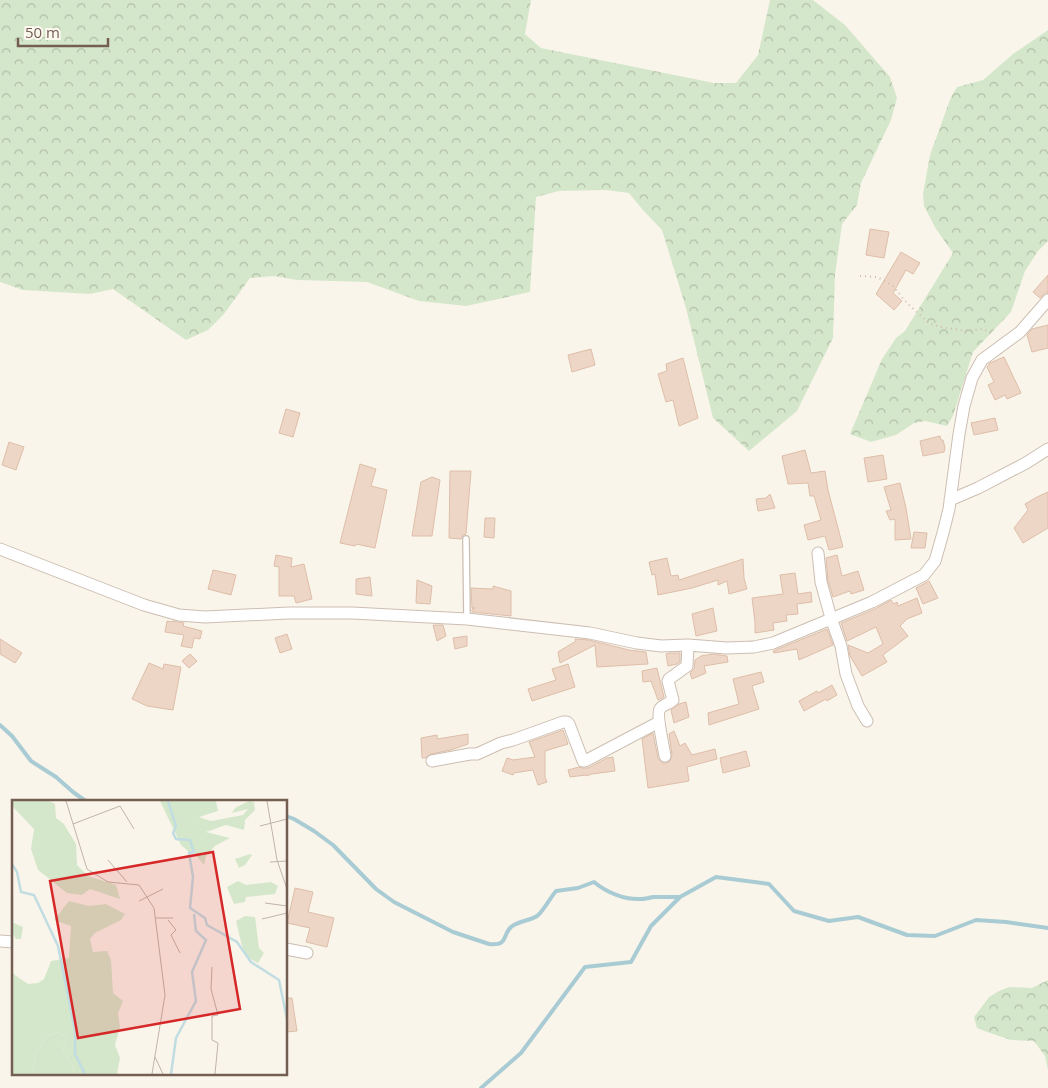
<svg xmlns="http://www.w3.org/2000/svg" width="1048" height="1088" viewBox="0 0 1048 1088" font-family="'Open Sans',sans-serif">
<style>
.forest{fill:url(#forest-crowns)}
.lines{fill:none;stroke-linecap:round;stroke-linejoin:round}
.stream{stroke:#a9cbd3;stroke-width:4}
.building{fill:#edd6c6;stroke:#debea8}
.service-casing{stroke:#ccbeb2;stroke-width:8}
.minor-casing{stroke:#ccbeb2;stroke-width:13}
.path{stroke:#d2baa9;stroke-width:2;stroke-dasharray:1 4;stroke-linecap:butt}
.service{stroke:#fff;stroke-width:5.5}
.minor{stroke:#fff;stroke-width:11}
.inset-river{fill:none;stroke:#c1dde2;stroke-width:2.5}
.inset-road{fill:none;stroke:#c0b4a8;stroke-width:1}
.view{fill:#d62828;fill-opacity:0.15;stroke:#d62828;stroke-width:2.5}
.inset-edge{fill:none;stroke:#735e51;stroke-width:2.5}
</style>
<defs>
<pattern id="forest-crowns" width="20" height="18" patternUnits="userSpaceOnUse" patternTransform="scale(1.25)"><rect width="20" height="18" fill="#d5e7cb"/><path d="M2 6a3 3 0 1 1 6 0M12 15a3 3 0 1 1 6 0" fill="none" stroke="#b1bea7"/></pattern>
</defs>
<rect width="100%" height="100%" fill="#faf5eb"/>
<!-- forest -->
<path class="forest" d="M0,0H531L525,34L541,48L714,83H736L758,55L770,0H813L845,25L890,77L897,98L891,120L861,183L857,205L842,224L835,275L833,338L797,411L749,451L713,418L686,308L662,230L642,209L629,193L606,190L559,191L536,197L530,292L466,306L419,301L367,282L297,280L274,276L250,278L224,314L208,330L186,340L113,289L90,294L23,290L0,282Z
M1048,30V241L1038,251L1025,271L1011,312L973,352L953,416L947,426L925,421L914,423L896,435L871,442L850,434L882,359L896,338L905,331L953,253L936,229L924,206L923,194L930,155L951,97L957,87L983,80L1013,54Z
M1048,980V1070L1045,1056L1034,1041L1011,1040L987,1032L977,1028L974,1017L989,997L999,991L1009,987L1032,988Z"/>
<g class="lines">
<!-- stream -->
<path class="stream" d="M0,725L12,736L31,761L56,777L73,792L87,802
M239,802H244
M286,816L294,819L314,831L333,845L376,889L394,902L453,932L489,944C509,946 502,935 511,927C518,921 529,921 537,916C543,912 550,898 556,891L578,888L594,882C606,892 624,900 641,899C645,899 649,898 653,897C662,897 671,897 680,897
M481,1088L521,1053L585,967L631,962L651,926L680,897L716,877L769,884L794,911L829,921L858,917L907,935L935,936L976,920L1006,922L1048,928"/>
</g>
<!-- building -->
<path class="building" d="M870,229L889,232L884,258L866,255Z
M901,252L920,263L913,274L906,270L893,293L902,301L894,310L876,294Z
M1048,275V293H1045L1040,298L1033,292Z
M1048,325V348L1032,352L1027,335L1032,329Z
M591,349L595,365L572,372L568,355Z
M1004,357L1021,393L1007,399L1005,395L995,400L988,385L994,382L987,367L990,363Z
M683,358L698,418L679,426L673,400L666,402L658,374L667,371L666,364Z
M286,409L300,413L293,437L279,433Z
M995,418L998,430L974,435L971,423Z
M940,436L941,440H943L945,448L944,452L923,456L920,441Z
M9,442L24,447L16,470L2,465Z
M805,450L811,473L825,471L828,490L843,547L829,550L825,536L808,540L804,525L821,520L814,496H810L808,483L788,484L782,456Z
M883,455L887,479L868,482L864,458Z
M360,464L376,469L371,486L387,490L375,548L356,544L355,546L340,543Z
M450,471H471L466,534L463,535L461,539L449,538Z
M432,477L440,480L432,536H412L421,482Z
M900,483L906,508L911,539L895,540V519L890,520L886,511L891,510L884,487Z
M1048,492V528L1023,543L1014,528L1028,510L1025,504L1037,497Z
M770,494L775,508L758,511L756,499L766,498Z
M485,518H495L494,538L484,537Z
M914,532L927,533L925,548H911Z
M276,555L292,558L291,567L304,564L312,599L296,603L294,596H279V567L274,566Z
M837,555L842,576L858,571L864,590L851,594L850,591L833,597L828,581L826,558Z
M667,558L671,576L678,575L679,580L743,559L744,578L747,589L729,594L727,581L718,585V580L692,588L658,595L655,574L652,575L649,562Z
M213,570L236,575L231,595L208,589Z
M795,573L798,594L811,592L812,602L797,604L798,614L786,615L787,621L773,623L774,630L755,633V622L752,598L783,594L780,575Z
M370,577L372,596L356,594V579Z
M417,580L432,586L430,604L416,603Z
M929,581L938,598L923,604L916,588Z
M493,586L511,591V616L472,612V609L475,608H472L471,588L493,589Z
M917,598L922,613L907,619L900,626L908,636L883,655L887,662L862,676L850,656L848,645L868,653L883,644L876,627L847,641L841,623L875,609L891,600L894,604L897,602L898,606Z
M713,608L717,631L696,636L692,614Z
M167,621L172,622V621L184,623L183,626L202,631L200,639L194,638L192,648L181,646L184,635L165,632Z
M433,625H443L446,636L437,641Z
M827,629L833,645L799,660L797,649L774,653L773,651Z
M287,634L292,649L280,653L275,638Z
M467,636V646L455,649L453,638Z
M0,639L22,653L15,663L0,654Z
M575,639L589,640L629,650L646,652L648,664L597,667L595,645L560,663L558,652L576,641Z
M669,653H680V662L677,664L668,666L666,654Z
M190,654L197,661L189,668L182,661Z
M713,654L727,656L728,662L704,666L706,673L692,679L690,673L694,669L695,660L701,656Z
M149,663L163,669L164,664L181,667L173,710L147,706L132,699Z
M568,664L575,687L532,701L528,689L556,680L552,669Z
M657,668L664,697L658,700L651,681L643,682L642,671Z
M761,672L764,682L752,686L759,709L709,725L708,713L739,704L733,679Z
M832,685L837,695L827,701L826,699L804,711L799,701L817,691L818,693Z
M686,702L689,717L674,723L671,710L679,704Z
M563,730L568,744L545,751V777L547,782L538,785L533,770L514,773L513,775L502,771L507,758L513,760L535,757L529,742Z
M674,731L680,746L685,743L692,755L715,749L717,759L687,767L689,781L648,788L642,739L653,733L658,758L662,763H667L670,761L672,755L669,734Z
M468,734V744L451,750L431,754L425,758H422L421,738L437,735V739Z
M746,751L750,766L723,773L720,758Z
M613,757L615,771L592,774L586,776V775L570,777L568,770L579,767L583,768H588L607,758Z
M295,888L313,892L308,912L334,918L327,947L306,942L310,928L287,923Z
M286,998H292L297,1031L286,1032Z"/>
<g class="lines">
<!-- service casing -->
<g class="service-casing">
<path id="service" d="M466,539L467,619"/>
</g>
<!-- minor casing -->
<g class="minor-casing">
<path id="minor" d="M950,500L978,488L1026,463L1048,449
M0,549L144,605L179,615L205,617L289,613H352L467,619L590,633L637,643L661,646L688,645L727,648L754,647L773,643L872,602L924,575L935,561L943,533L949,509L959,434L964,406L972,378L982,360L1020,332L1048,300
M818,553L821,582L831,618L841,646L846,674L858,706L867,721
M665,756C664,749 656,714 660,709C662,705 669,704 673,700L668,681L669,679L687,666L688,645
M432,761L470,754H477L501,743L513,740L563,722H567L569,724L583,761H585L659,722
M0,941L14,942
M286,949L307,953"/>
</g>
<!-- path -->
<path class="path" d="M860,276L877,277L892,285L907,303L930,324L946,328L968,331L983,329L994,335"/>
<!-- service -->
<use href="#service" class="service"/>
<!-- minor -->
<use href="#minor" class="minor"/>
</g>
<!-- overview -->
<g transform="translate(12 800)">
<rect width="275" height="275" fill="#faf5eb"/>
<path d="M46,232L55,237L50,250L61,266L62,274H21L23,254L37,235Z" fill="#d5e7cb"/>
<path d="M0,1H37L43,4L44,18L52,24L64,44L65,65L76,76L104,85L108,99L78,89L70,95L55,93L26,70L19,49L22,29L1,7ZM148,1H204L206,11L187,17L199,21L231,15L236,9L220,13L223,8L237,1L242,2L243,10L233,20L232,30L214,25L194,32L218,38L203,46L194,56L192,65L182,53H178L169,45ZM238,54L240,55L233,65L227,68L223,59ZM226,81L234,85L259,82L266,86L263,94L234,97L233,102L222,104L215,87ZM57,101L77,106L94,104L113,114L109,120L83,133L78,139L81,152L95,151L99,160L101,193L111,201L106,213L108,227L103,245L108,258L105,274H62L61,266L50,250L55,237L46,232L37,235L23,254L21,274H0V173L16,184L26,183L32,179L39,161L57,158L59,126L42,120ZM233,116L243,117L247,148L252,153L246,163L235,157L230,146L224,121ZM0,122L11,127L9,139H4L0,132Z" fill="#d5e7cb"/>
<path class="inset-river" d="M156,1L164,26L161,33L164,39L178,40L182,52L177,53L181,77L178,108L193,118L195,125L225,142L239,162L267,180L275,219M0,64L5,72L9,92L22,95L46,146L63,231V254L73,274M0,95V148M159,274L164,238L184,201L180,172L194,140L184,131L182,114"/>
<path class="inset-road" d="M54,1L75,69L96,82L127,85L142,108L153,195L140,274M255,1L265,60L275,89M61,24L108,6L122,29M248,26L275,19M96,60L115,82M258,62L275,61M127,101L151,89M253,103L275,106M144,118H161M250,119L275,113M156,120L164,130L159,135L168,153M200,167L199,189L206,215L200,216V240L206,243L203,274M143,257L151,274"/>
<path class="view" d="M201,52L228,209L66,238L38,81Z"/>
<rect width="275" height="275" class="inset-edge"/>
</g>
<!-- scale -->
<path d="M18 38v8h90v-8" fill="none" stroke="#735e51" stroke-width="2.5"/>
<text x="25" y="38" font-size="15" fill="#735e51" stroke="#fdf9f1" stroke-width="4" paint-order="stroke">50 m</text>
</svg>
